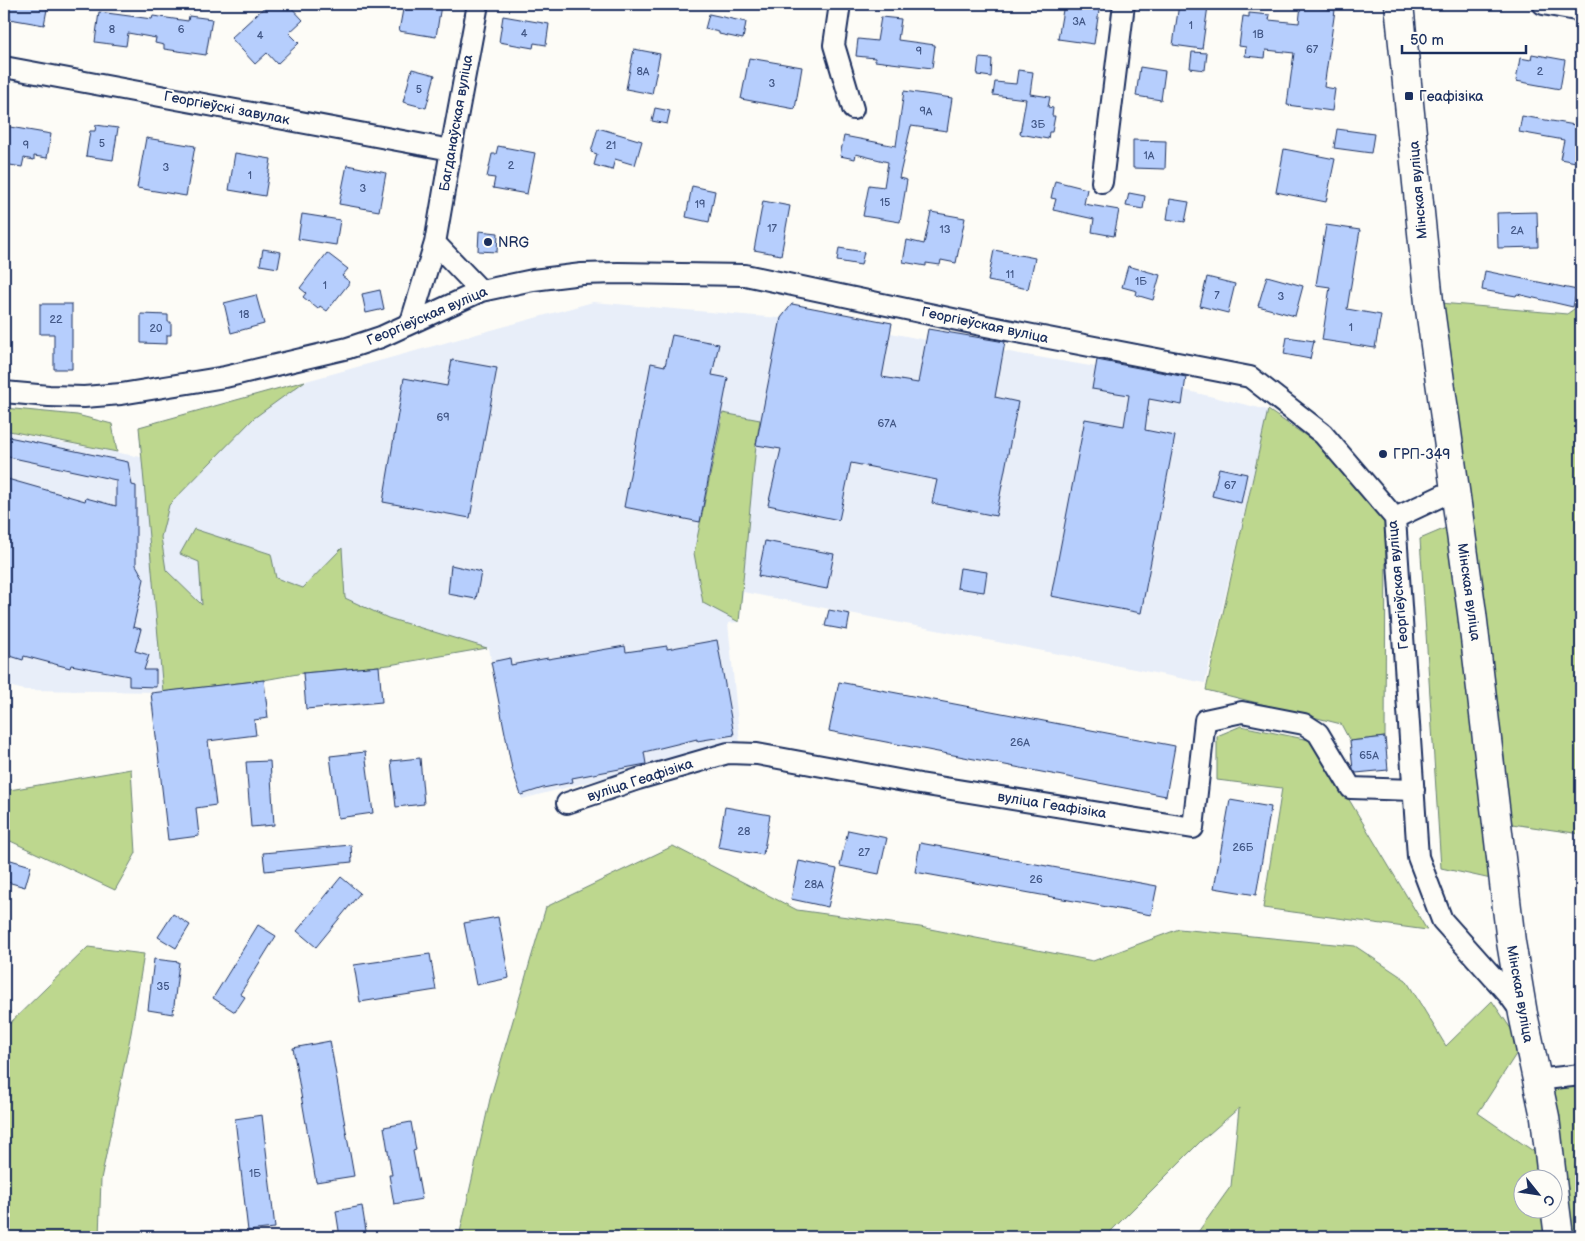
<svg xmlns="http://www.w3.org/2000/svg" width="1585" height="1241" viewBox="0 0 1585 1241" font-family="'Balsamiq Sans',sans-serif">
<style>
.built{fill:#e8eef9}
.green{fill:#bdd78e;stroke:#6c8376}
.building{fill:#b6cefd;stroke:#1b2f5e}
.lines{fill:none;stroke-linecap:round;stroke-linejoin:round}
.street-casing{stroke:#1b2f5e;stroke-width:24}
.secondary-casing{stroke:#1b2f5e;stroke-width:31}
.street{stroke:#fdfcf7;stroke-width:20}
.secondary{stroke:#fdfcf7;stroke-width:28}
.poi-dot{fill:#1b2f5e;stroke:#fdfcf7;stroke-width:2}
.labels{text-anchor:middle;dominant-baseline:central;stroke-width:4;stroke-linejoin:round;paint-order:stroke}
.number-label{font-size:11px;fill:#425786}
.poi-label{font-size:14px;fill:#1b2f5e;stroke:#fdfcf7;text-anchor:start}
.street-label{font-size:14px;fill:#1b2f5e;stroke:#fdfcf7}
</style>
<rect width="100%" height="100%" fill="#fdfcf7"/>
<filter id="ink" filterUnits="userSpaceOnUse"><feTurbulence type="fractalNoise" baseFrequency=".02" numOctaves="2"/><feDisplacementMap in="SourceGraphic" scale="10" xChannelSelector="R" yChannelSelector="G"/><feConvolveMatrix kernelMatrix="1 2 1 2 8 2 1 2 1" color-interpolation-filters="sRGB"/></filter>
<g filter="url(#ink)">
<!-- built -->
<path class="built" d="M593,302L780,318L792,304L892,323L891,333L926,340L928,329L1005,342L1003,351L1096,367L1098,358L1187,373L1184,390L1268,410L1205,683L743,592L739,622L728,623L740,743L522,799L512,769L489,648L379,667L303,673L264,680L163,692L25,690L4,685V432L141,457L139,427Z"/>
<!-- green -->
<path class="green" d="M1429,302L1567,314L1581,304V834L1498,822Z
M305,381L254,418L169,505L161,537L166,570L202,605L199,562L180,554L194,529L271,554L276,578L303,588L342,548L345,598L388,618L487,648L389,665L303,673L264,680L163,692L139,427Z
M4,408L77,415L112,424L117,452L4,430Z
M1268,410L1318,444L1386,523L1385,737L1350,741L1341,724L1206,690Z
M723,413L760,420L756,445L739,622L703,603L694,553Z
M1453,525L1491,879L1441,868L1420,539Z
M1241,726L1314,741L1427,930L1263,908L1282,788L1217,780V736Z
M131,769L136,853L115,890L4,838V791Z
M673,846L797,910L920,927L1093,961L1179,929L1355,946L1406,980L1446,1046L1492,1001L1522,1045L1478,1113L1539,1155L1542,1178H1522V1208L1547,1209L1551,1237H1189L1198,1232L1231,1186L1239,1108L1202,1140L1105,1237H459L490,1099L546,907Z
M88,947L144,954L131,1033L101,1179L99,1237H4V1029Z
M1581,1075V1237H1559L1536,1080Z"/>
<!-- building -->
<path class="building" d="M4,4H48L44,25L4,18Z
M268,4H288L303,20L289,33L299,43L277,64L267,53L255,64L231,38Z
M404,4H432L441,5L436,37L399,31Z
M1064,4H1100L1094,44L1058,39Z
M1179,4L1208,6L1202,49L1173,45Z
M1301,5L1335,10L1324,87L1335,89L1332,111L1287,105L1294,53L1266,50L1265,58L1245,56L1246,47L1239,46L1243,16L1249,17V13L1270,15L1269,20L1299,23Z
M99,12L152,19L153,16L188,21L189,16L212,19L206,55L164,49V45L155,43L156,38L128,33L126,46L95,42Z
M709,14L746,22L743,39L719,34V32L705,29Z
M503,16L549,24L546,45L534,43L533,48L499,42Z
M881,17L901,19L898,40L935,45L932,68L875,61V58L856,56L858,39L877,41Z
M634,49L660,54L652,94L626,89Z
M1192,52L1207,53L1205,70L1190,68Z
M1532,54L1565,60L1560,89L1516,81L1520,58L1531,60Z
M749,58L802,67L795,109L741,99Z
M979,58L992,59L991,77L977,75Z
M1140,67L1165,71L1161,100L1136,96Z
M412,69L435,75L426,108L403,102Z
M1018,70L1033,72L1030,94L1050,97L1048,107L1053,108L1052,116H1055L1052,132H1049L1048,139L1020,134L1026,99L993,95L995,82L1016,84Z
M904,91L952,98L947,131L911,126L899,178L907,180L900,222L863,216L869,185L884,187L888,162L856,154L855,159L840,156L844,136L896,146Z
M655,108L670,111L667,124L652,121Z
M1522,116L1581,126L1578,140L1581,141V163L1560,159L1564,140L1519,132Z
M96,125L118,128L113,160L86,156L90,131H95Z
M4,126L51,134L47,158L34,156V160L24,158L22,167L4,164Z
M598,128L642,141L635,165L615,159L612,170L594,165L597,154L591,152Z
M1337,129L1374,134L1371,153L1334,148Z
M146,138L195,146L186,196L137,188Z
M1133,140L1166,141L1165,169L1133,168Z
M498,146L535,153L527,194L493,188L495,178L487,177L492,154H496Z
M1284,149L1335,159L1326,202L1276,192Z
M235,153L271,159L265,196L229,190Z
M347,165L386,173L379,211L339,204Z
M1055,181L1087,189L1084,204L1119,210L1114,236L1092,232L1094,219L1053,210L1056,199L1051,198Z
M692,186L715,191L709,222L686,217Z
M1129,193L1145,196L1143,209L1126,206Z
M1170,199L1189,202L1185,222L1167,219Z
M763,201L790,206L781,255L754,250Z
M931,212L965,218L956,263L941,260L940,265L926,263V266L903,262L907,240L924,244Z
M1537,212L1538,247L1498,248L1497,213Z
M302,214L340,220L336,245L298,239Z
M1326,225L1360,230L1347,309L1381,315L1375,348L1322,340L1330,287L1316,285Z
M479,231L498,233L497,252L478,251Z
M839,248L864,252L861,265L837,261Z
M263,249L281,252L278,268L260,265Z
M994,250L1035,258L1028,289L988,281Z
M327,253L348,269L342,276L350,282L327,311L320,306L318,309L303,297L306,293L300,288Z
M1128,266L1160,275L1153,300L1136,295L1137,291L1122,287Z
M1485,271L1577,290L1573,307L1517,294L1516,296L1482,290Z
M1267,276L1303,286L1295,316L1258,306Z
M1207,277L1235,284L1228,313L1200,306Z
M380,290L384,309L366,313L362,294Z
M256,295L264,324L231,333L224,303Z
M40,304H72V369H54V334H40Z
M792,304L892,323L882,377L918,383L928,329L1005,342L995,397L1018,402L996,516L932,503L937,480L851,463L839,520L768,505L781,449L756,445L781,318Z
M141,314L168,315V322H171V335H167V344L141,343Z
M672,335L719,344L712,375L728,378L700,522L624,507L651,363L665,366Z
M1287,337L1314,341L1310,359L1284,354Z
M452,360L497,368L470,518L383,502L404,378L447,386Z
M1097,360L1186,377L1182,405L1149,399L1145,430L1175,436L1141,613L1051,596L1085,419L1124,426L1129,395L1092,389Z
M4,436L128,462L132,485L136,486V565L144,579L133,627L141,629L135,651L149,655L144,670H156V687L129,686V676L71,665L70,668L24,656L23,660L4,654V622L9,605L4,604V478L85,501L86,498L116,506V480L4,456Z
M1219,468L1247,474L1241,503L1212,496Z
M765,541L834,554L827,589L758,576Z
M451,565L481,572L476,599L448,594Z
M960,568L987,572L984,592L957,588Z
M829,610L850,614L847,630L825,626Z
M717,640L734,735L697,741V739L644,752L646,764L572,778L573,782L543,788L521,795L512,769L491,662L510,658L511,665L548,658V659L625,646L626,652L667,646V649Z
M379,666L382,702L306,709L303,673Z
M264,680L268,718L254,720L256,735L208,741L216,805L196,808L199,836L168,840L151,693Z
M839,682L1175,746L1166,796L829,731Z
M1385,737L1388,770L1356,773L1353,769L1350,741Z
M365,752L373,813L338,818L330,756Z
M420,758L424,804L396,807L391,761Z
M270,761L274,825L251,827L246,762Z
M1230,800L1271,807L1256,895L1214,888Z
M725,807L770,815L763,855L718,847Z
M848,830L887,838L879,874L840,866Z
M920,843L1157,886L1151,915L915,872Z
M351,845L352,862L265,871L263,853Z
M4,858L31,866L25,887L4,881Z
M799,861L837,869L828,907L791,899Z
M341,877L360,893L316,947L297,931Z
M173,914L190,925L176,948L158,937Z
M498,917L509,978L476,985L464,923Z
M258,925L276,936L240,994L245,997L235,1012L213,998Z
M430,954L436,990L360,1002L354,965Z
M154,959L179,962L173,1014L148,1010Z
M330,1041L354,1176L316,1182L293,1048Z
M262,1115L275,1228L248,1231L235,1119Z
M411,1122L416,1150L413,1151L422,1199L394,1204L389,1175H392L384,1127Z
M362,1206L367,1237H340L336,1211Z"/>
<g class="lines">
<!-- street casing -->
<g class="street-casing">
<path id="street" d="M840,4L834,45L853,109
M1543,4L1581,11
M4,67L451,150
M1102,182L1124,4
M435,243L481,291
M411,322L435,243L451,150L478,4
M4,392L49,396L84,397L121,394L225,377L348,348L381,337L481,291L533,280L582,274L618,273L745,275L986,326L1250,377L1323,434L1395,518L1418,857L1442,920L1509,995L1522,1013
M1395,518L1454,490
M567,803L638,779L728,753L757,754L920,784L1193,828L1205,720L1242,712L1304,724L1318,733L1351,788L1414,790
M1536,1080L1581,1075"/>
</g>
<!-- secondary casing -->
<g class="secondary-casing">
<path id="secondary" d="M1399,4L1429,302L1472,613L1511,942L1523,1014L1545,1117L1552,1178
M1552,1181L1559,1237"/>
</g>
<!-- street -->
<use href="#street" class="street"/>
<!-- secondary -->
<use href="#secondary" class="secondary"/>
</g>
</g>
<!-- markers -->
<g class="poi-dot">
<rect x="1404" y="91" width="10" height="10" rx="2.5"/>
<circle cx="488" cy="242" r="5"/>
<circle cx="1383" cy="454" r="5"/>
</g>
<g class="labels">
<!-- number labels -->
<g class="number-label">
<text x="1079" y="21">3А</text>
<text x="1191" y="25">1</text>
<text x="112" y="29">8</text>
<text x="181" y="29">6</text>
<text x="524" y="33">4</text>
<text x="1258" y="34">1В</text>
<text x="260" y="35">4</text>
<text x="1312" y="49">67</text>
<text x="919" y="51">9</text>
<text x="643" y="71">8А</text>
<text x="1540" y="71">2</text>
<text x="772" y="83">3</text>
<text x="419" y="89">5</text>
<text x="926" y="111">9А</text>
<text x="1038" y="124">3Б</text>
<text x="102" y="143">5</text>
<text x="26" y="145">9</text>
<text x="611" y="145">21</text>
<text x="1149" y="155">1А</text>
<text x="511" y="165">2</text>
<text x="166" y="167">3</text>
<text x="250" y="175">1</text>
<text x="363" y="188">3</text>
<text x="885" y="202">15</text>
<text x="700" y="204">19</text>
<text x="772" y="228">17</text>
<text x="945" y="229">13</text>
<text x="1517" y="230">2А</text>
<text x="1010" y="274">11</text>
<text x="1141" y="281">1Б</text>
<text x="325" y="285">1</text>
<text x="1217" y="295">7</text>
<text x="1281" y="296">3</text>
<text x="244" y="314">18</text>
<text x="56" y="319">22</text>
<text x="1351" y="327">1</text>
<text x="156" y="328">20</text>
<text x="443" y="417">69</text>
<text x="887" y="423">67А</text>
<text x="1230" y="485">67</text>
<text x="1020" y="742">26А</text>
<text x="1369" y="755">65А</text>
<text x="744" y="831">28</text>
<text x="1243" y="847">26Б</text>
<text x="864" y="852">27</text>
<text x="1036" y="879">26</text>
<text x="814" y="884">28А</text>
<text x="163" y="986">35</text>
<text x="255" y="1173">1Б</text>
</g>
<!-- poi labels -->
<g class="poi-label">
<text x="1419" y="96">Геафізіка</text>
<text x="498" y="242">NRG</text>
<text x="1393" y="454">ГРП-349</text>
</g>
<!-- street labels -->
<g class="street-label">
<text transform="translate(227 108) rotate(11)">Георгіеўскі завулак</text>
<text transform="translate(456 123) rotate(-80)">Багданаўская вуліца</text>
<text transform="translate(1418 190) rotate(-95)">Мінская вуліца</text>
<text transform="translate(427 316) rotate(-23)">Георгіеўская вуліца</text>
<text transform="translate(985 325) rotate(12)">Георгіеўская вуліца</text>
<text transform="translate(1398 585) rotate(-95)">Георгіеўская вуліца</text>
<text transform="translate(1469 592) rotate(82)">Мінская вуліца</text>
<text transform="translate(640 780) rotate(-18)">вуліца Геафізіка</text>
<text transform="translate(1052 805) rotate(9)">вуліца Геафізіка</text>
<text transform="translate(1520 994) rotate(80)">Мінская вуліца</text>
</g>
</g>
<!-- margin -->
<rect width="1585" height="1241" fill="none" stroke="#fdfcf7" stroke-width="20"/>
<rect x="10" y="10" width="1565" height="1221" fill="none" stroke="#1b2f5e" stroke-width="2" filter="url(#ink)"/>
<!-- north arrow -->
<g transform="translate(1538 1194) rotate(120)"><circle r="24" fill="#fdfcf7" stroke="#a3aaba"/>
<path d="M0-4L9 19L0 12L-9 19Z" fill="#1b2f5e"/>
<text y="-8" font-size="14" font-weight="bold" text-anchor="middle" fill="#1b2f5e">С</text>
</g>
<!-- scale -->
<path d="M1402 45v8h124v-8" fill="none" stroke="#1b2f5e" stroke-width="2.5"/>
<text x="1410" y="45" font-size="15" fill="#1b2f5e" stroke="#fdfcf7" stroke-width="4" paint-order="stroke">50 m</text>
</svg>
